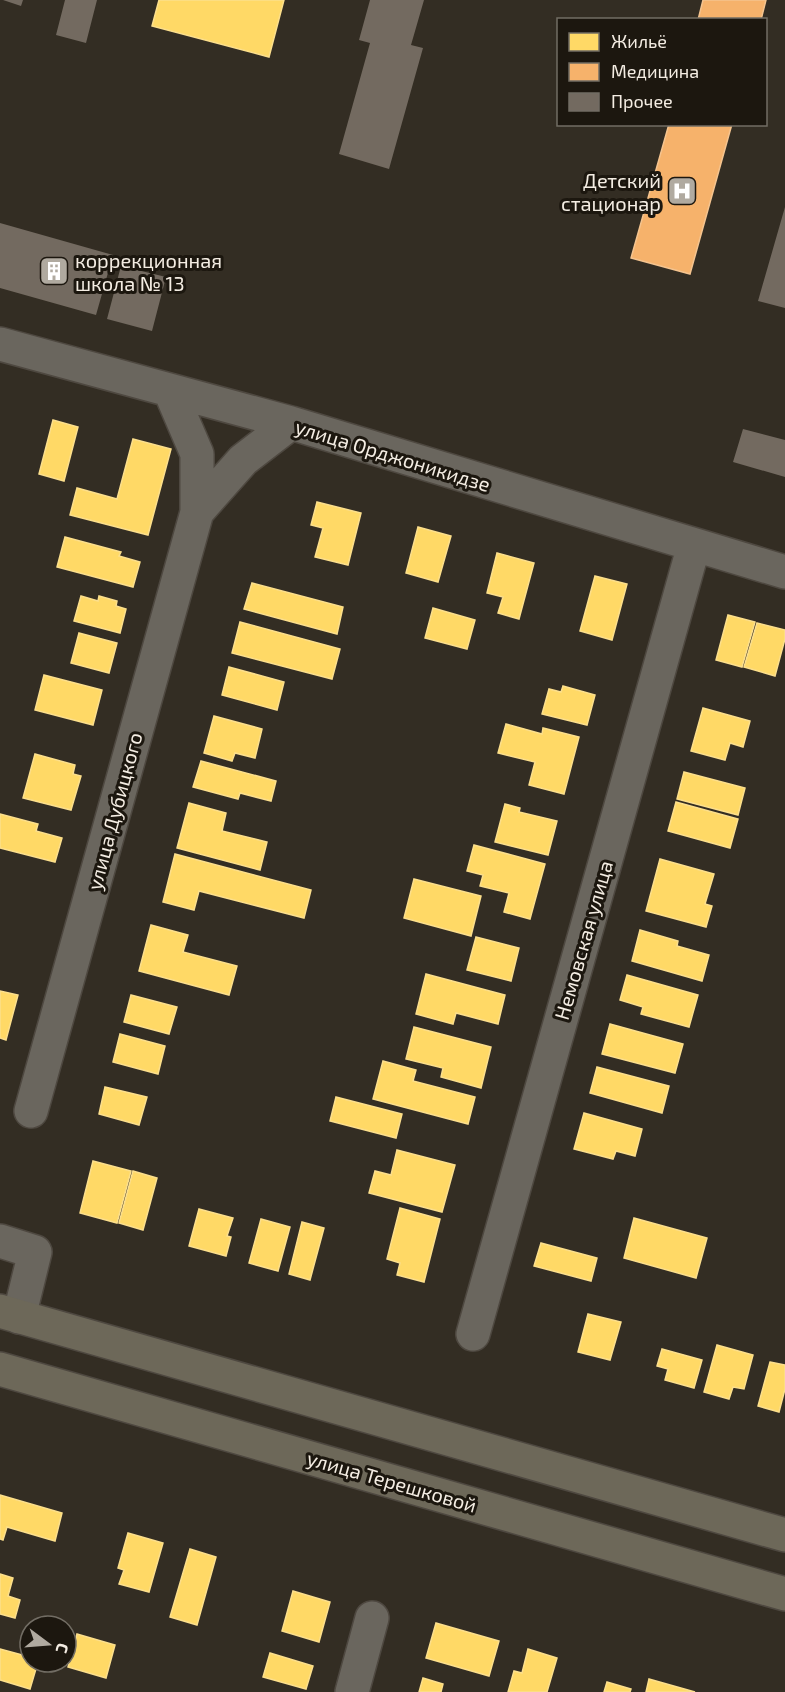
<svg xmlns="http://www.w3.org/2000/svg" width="785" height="1692" viewBox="0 0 785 1692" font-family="'Exo 2',sans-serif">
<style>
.homes{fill:#ffd966;stroke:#fcdf8c;stroke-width:1.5}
.health{fill:#f6b26b;stroke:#f5c48f;stroke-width:1.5}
.building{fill:#736a60}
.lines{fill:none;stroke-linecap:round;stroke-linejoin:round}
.minor-casing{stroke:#4e4840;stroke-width:36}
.major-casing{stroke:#4e4840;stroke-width:36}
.minor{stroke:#6a665e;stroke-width:33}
.major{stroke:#6d6859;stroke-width:33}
.labels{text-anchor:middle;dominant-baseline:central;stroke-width:6;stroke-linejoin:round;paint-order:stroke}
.poi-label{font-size:20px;fill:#f4ede3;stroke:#1c170f;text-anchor:end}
.street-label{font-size:20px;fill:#f4ede3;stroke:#1c170f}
</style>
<rect width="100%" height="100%" fill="#332d23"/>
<!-- homes -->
<path class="homes" d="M159,0H284L269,57L152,26Z
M53,420L78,427L64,481L39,474Z
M133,439L171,449L148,535L70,515L77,488L117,499Z
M317,502L361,513L348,565L315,557L323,528L311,525Z
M418,527L451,536L438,582L406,573Z
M65,537L121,552L119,556L140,562L133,587L57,567Z
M497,553L534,563L519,619L498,613L503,597L487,593Z
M595,576L627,584L612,640L580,631Z
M252,583L343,607L337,634L244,609Z
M81,596L98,601L99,596L117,601L116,606L126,609L120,633L74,621Z
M433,608L475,620L467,649L425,638Z
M728,615L755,622L742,667L716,660Z
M240,622L340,649L332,679L232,653Z
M757,623L785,630V639L775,676L744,667Z
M79,633L117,643L109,673L71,663Z
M229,667L284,682L277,710L222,695Z
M44,675L102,690L93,725L35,710Z
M563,686L595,695L587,725L542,714L549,689L561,692Z
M703,708L750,721L743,747L730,743L725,760L691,751Z
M214,716L262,729L255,758L235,753L232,761L204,753Z
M506,724L542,734L543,728L579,737L564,794L529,785L535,762L498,753Z
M35,754L75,765L73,774L81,776L71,810L23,798Z
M201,761L276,781L271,801L240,793L238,799L193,787Z
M684,772L745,788L738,815L677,799Z
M676,802L738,819L730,848L668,831Z
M189,803L226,813L222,831L267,842L260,870L177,848Z
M505,804L520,808L519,812L557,821L548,855L495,842Z
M0,814L38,824L36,831L62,838L55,862L0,848Z
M474,845L545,864L530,919L504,912L509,893L480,886L483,875L467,871Z
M175,854L311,890L304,918L199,891L194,910L163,902Z
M660,859L714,874L705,904L712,906L706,927L646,911Z
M414,879L481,896L471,936L404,918Z
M151,925L188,935L183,952L237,966L229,995L139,971Z
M640,930L678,941L677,946L709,955L702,981L632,961Z
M476,937L519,948L511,981L467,970Z
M426,974L505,995L498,1024L456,1013L453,1024L416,1014Z
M627,975L698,995L689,1027L641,1014L643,1007L620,1000Z
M0,991L18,995L6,1040L0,1038Z
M131,995L177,1007L169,1034L124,1022Z
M610,1024L683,1044L675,1073L602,1054Z
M414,1027L491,1047L481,1088L441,1077L443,1068L406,1059Z
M120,1034L165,1046L158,1074L113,1062Z
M383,1061L416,1070L413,1081L475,1097L468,1124L373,1099Z
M597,1067L669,1086L662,1113L590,1093Z
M105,1087L147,1097L139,1125L99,1114Z
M336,1097L402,1114L396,1138L330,1121Z
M584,1113L642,1129L635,1156L616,1151L613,1159L574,1149Z
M397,1150L455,1165L442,1212L369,1193L375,1171L391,1175Z
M93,1161L131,1171L117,1223L80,1213Z
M133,1171L157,1178L143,1230L119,1223Z
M400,1208L440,1219L424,1282L397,1275L400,1263L387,1259Z
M199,1209L233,1218L227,1236L231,1237L226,1256L189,1246Z
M634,1218L707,1238L696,1278L624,1258Z
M261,1219L290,1227L278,1271L249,1263Z
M302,1222L324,1228L310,1280L289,1274Z
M541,1243L597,1258L591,1281L534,1266Z
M588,1314L621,1322L610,1360L578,1352Z
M717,1345L753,1355L744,1389L733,1387L729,1399L704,1392Z
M662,1349L702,1360L694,1388L665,1380L668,1369L657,1366Z
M770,1362L785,1365V1389L779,1412L758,1406Z
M0,1495L62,1513L55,1541L7,1527L3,1540L0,1539Z
M128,1533L163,1543L149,1592L119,1584L124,1570L118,1568Z
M190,1549L216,1557L197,1625L170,1617Z
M0,1574L13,1578L8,1596L20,1600L15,1618L0,1614Z
M293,1591L330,1602L319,1642L282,1631Z
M436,1623L499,1641L489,1676L426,1658Z
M77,1634L115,1645L106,1678L68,1667Z
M0,1649L30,1657V1662H38L30,1689L0,1680Z
M528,1649L557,1658L547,1692H508L514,1671L522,1673Z
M270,1653L313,1666L306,1689L263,1677Z
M423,1678L443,1684L441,1692H419Z
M649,1679L695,1692H646Z
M607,1682L631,1689L630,1692H604Z"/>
<!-- health -->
<path class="health" d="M703,0H766L761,20H698Z
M669,124H732L690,274L631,258Z"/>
<!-- building -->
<path class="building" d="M3,0H23L21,6Z
M65,0H97L86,43L56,35Z
M370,0H424L411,45L423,48L389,169L339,154L370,43L359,40Z
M785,207V308L758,301Z
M0,223L113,255L96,315L0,288Z
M121,266L166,277L152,331L107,319Z
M743,429L785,440V477L733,462Z"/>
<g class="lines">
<!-- minor casing -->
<g class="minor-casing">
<path id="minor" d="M0,344L291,423L785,572
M197,512L243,460L291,423
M31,1111L197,512V454L170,391
M0,1241L35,1252L19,1317
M473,1334L694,545
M352,1692L372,1618"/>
</g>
<!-- major casing -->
<g class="major-casing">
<path id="major" d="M0,1311L785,1535
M0,1369L785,1594"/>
</g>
<!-- minor -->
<use href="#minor" class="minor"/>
<!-- major -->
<use href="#major" class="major"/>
</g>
<!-- icons -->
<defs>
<g id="hospital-square" transform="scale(1.5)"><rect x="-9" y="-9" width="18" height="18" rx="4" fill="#b0aaa0" stroke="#1c170f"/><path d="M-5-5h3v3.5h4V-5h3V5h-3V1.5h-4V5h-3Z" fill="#fff"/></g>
<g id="building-square" transform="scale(1.5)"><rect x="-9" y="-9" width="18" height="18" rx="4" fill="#b0aaa0" stroke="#1c170f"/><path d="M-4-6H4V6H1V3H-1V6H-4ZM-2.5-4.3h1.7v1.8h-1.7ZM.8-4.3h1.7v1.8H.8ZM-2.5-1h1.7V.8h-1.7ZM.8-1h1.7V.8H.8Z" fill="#fff"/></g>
</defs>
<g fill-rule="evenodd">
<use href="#hospital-square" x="682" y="191"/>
<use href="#building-square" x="54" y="271"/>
</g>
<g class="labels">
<!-- poi labels -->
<g class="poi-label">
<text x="661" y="180">Детский<tspan x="661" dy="23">стационар</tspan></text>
<text x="75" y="260" text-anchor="start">коррекционная<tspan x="75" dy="23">школа № 13</tspan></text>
</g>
<!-- street labels -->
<g class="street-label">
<text transform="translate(393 455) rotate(17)">улица Орджоникидзе</text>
<text transform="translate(114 811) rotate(-75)">улица Дубицкого</text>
<text transform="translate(583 940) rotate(-74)">Немовская улица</text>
<text transform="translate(392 1481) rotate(16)">улица Терешковой</text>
</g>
</g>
<!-- legend -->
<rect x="557" y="18" width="210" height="108" fill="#1c170f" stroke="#726d64" stroke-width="1.5"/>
<rect x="569" y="33" width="30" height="18" fill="#ffd966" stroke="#726d64" stroke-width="1.5"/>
<text x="611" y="48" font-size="18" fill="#f4ede3">Жильё</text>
<rect x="569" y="63" width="30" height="18" fill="#f6b26b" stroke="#726d64" stroke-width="1.5"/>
<text x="611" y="78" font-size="18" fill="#f4ede3">Медицина</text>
<rect x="569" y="93" width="30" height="18" fill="#736a60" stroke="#726d64" stroke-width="1.5"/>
<text x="611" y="108" font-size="18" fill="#f4ede3">Прочее</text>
<!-- north arrow -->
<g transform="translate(48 1644) rotate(106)"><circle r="28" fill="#1c170f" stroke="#726d64" stroke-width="1.5"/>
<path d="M0-4.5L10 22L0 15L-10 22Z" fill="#b0aaa0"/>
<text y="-9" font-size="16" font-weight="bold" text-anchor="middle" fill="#f4ede3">С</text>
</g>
</svg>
